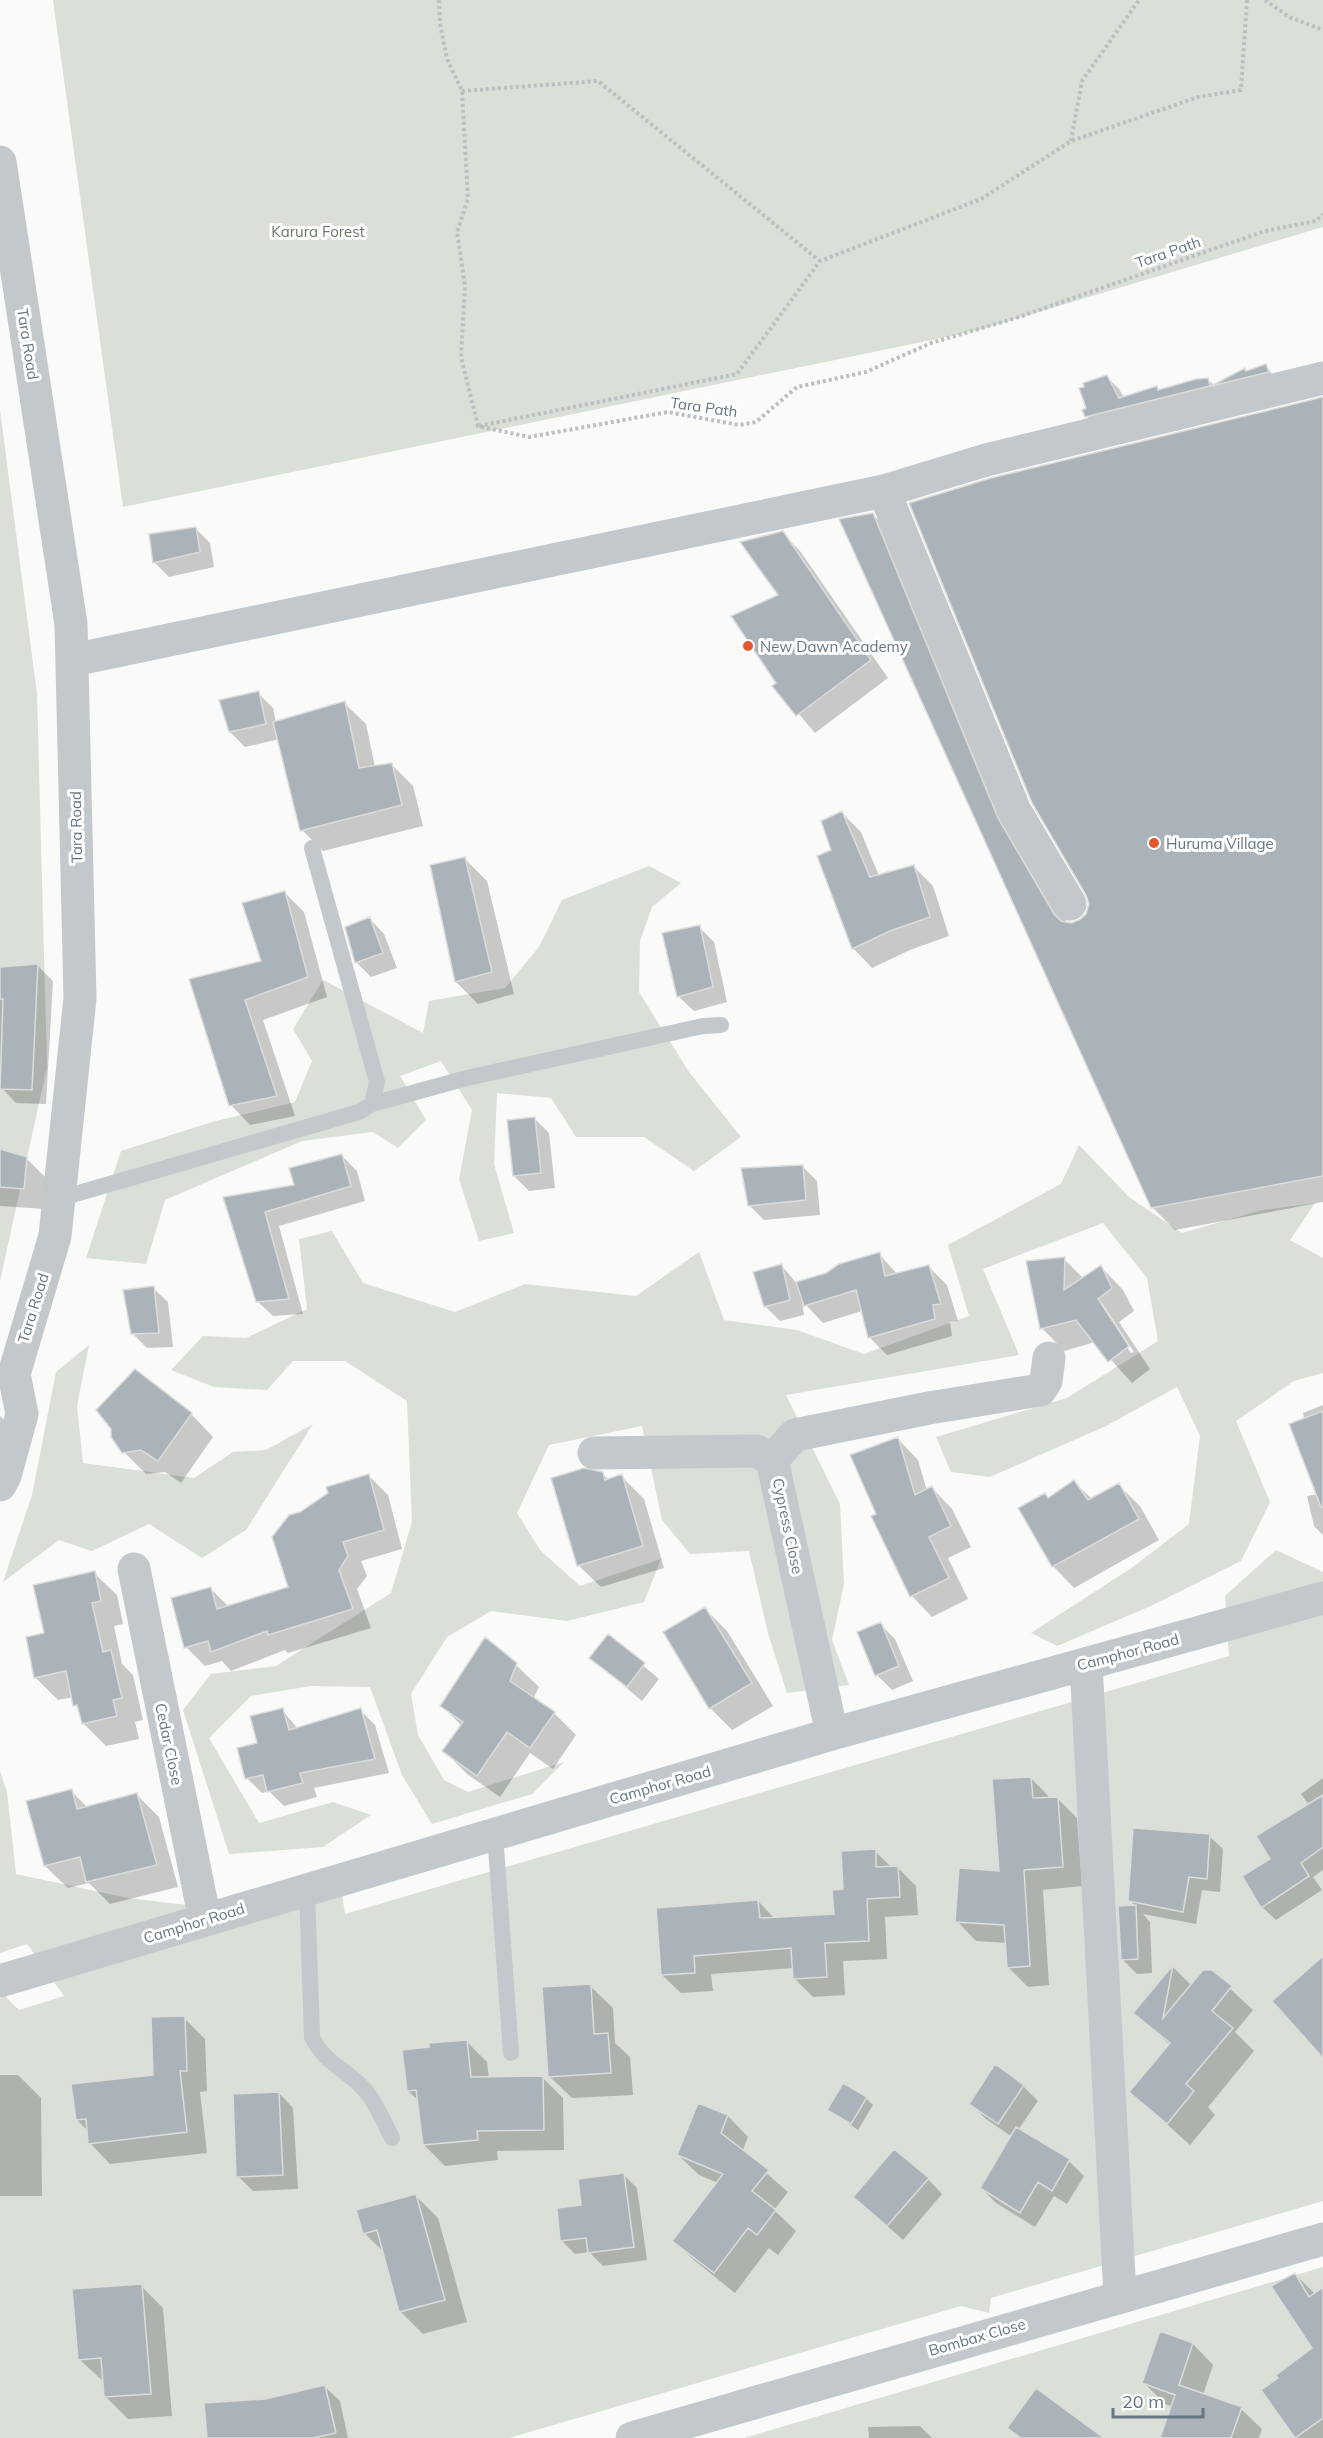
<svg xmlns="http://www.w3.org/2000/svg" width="1323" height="2438" viewBox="0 0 1323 2438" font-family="Mulish,sans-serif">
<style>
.green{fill:#dadfd7}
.shadow{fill:#0003;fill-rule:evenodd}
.building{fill:#aab3b9;stroke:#dcdcda;stroke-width:1.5}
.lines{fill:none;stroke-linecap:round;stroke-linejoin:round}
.path{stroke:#bbbfc2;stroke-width:4;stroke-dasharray:3 3;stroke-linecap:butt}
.lane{stroke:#c3c8cc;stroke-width:16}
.street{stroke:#c3c8cc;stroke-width:33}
.poi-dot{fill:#e4572e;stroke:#fff;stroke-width:2}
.labels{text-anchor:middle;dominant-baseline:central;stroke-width:6;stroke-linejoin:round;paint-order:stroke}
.park-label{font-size:15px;fill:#687a64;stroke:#fff}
.street-label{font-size:15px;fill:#657683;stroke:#fff}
.poi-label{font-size:15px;fill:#657683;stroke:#fff;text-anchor:start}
</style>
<rect width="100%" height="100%" fill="#fafaf8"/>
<!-- green -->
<path class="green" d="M53,0H1323V227L975,331L123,507Z
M0,410L37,694L47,1067L0,1281Z
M649,866L681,883L652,907L640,941L639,992L689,1072L741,1137L694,1171L644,1137H576L551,1098L497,1093L494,1164L514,1233L479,1241L459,1179L472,1110L441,1061L400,1076L426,1120L398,1148L373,1132L302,1141L165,1200L146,1264L86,1258L121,1151L212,1122L295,1102L312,1061L293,1029L323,980L423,1033L429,1001L505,988L539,947L562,900Z
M1079,1145L1129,1197L1182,1233L1262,1210L1315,1203L1290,1240L1323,1258V1373L1294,1381L1236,1421L1270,1502L1241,1561L1153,1605L1057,1646L1031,1633L1133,1567L1189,1524L1200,1436L1177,1387L1106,1426L990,1477L951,1472L936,1437L1067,1398L1158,1341L1147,1278L1103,1223L983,1269L1019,1355L786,1395L840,1504L844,1584L832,1640L849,1685L787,1693L768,1633L749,1551L690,1554L662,1520L642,1426L549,1445L517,1513L540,1550L580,1586L661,1559L644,1602L567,1621L491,1611L447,1637L411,1694L418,1735L444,1780L468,1792L564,1762L532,1794L432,1824L402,1775L370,1687L311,1686L251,1696L209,1738L259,1823L333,1802L371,1815L323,1847L229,1854L183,1710L211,1674L276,1666L391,1593L412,1522L407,1401L345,1361H293L267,1390L214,1387L171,1370L203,1336L246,1338L307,1309L299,1239L332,1231L363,1283L455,1312L525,1284L636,1296L699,1252L724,1320L797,1330L864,1354L969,1316L948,1245L1061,1184Z
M89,1345L77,1406L83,1463L194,1478L233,1452L266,1450L313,1424L246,1530L202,1558L149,1524L92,1551L59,1540L3,1582L32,1495L56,1372Z
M1276,1550L1323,1572V2201L991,2298L989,2313L961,2306L509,2438H0V1999L4,1995L19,2010L64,1996L27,1944L0,1953V1771L7,1792L16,1874L128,1898L270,1915L342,1895L345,1914L1229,1656L1225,1596Z
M1323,2267V2438H744Z"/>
<!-- shadow -->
<path class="shadow" d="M1266,365L1275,379L1098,428L1086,416L1107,377L1119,389L1124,398L1157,388L1160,391L1208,379L1214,386L1244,370L1247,372Z
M1323,399V1202L1175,1230L1152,1207L872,514L895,537L1020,843L1068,924L1080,922L1087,914Z
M195,528L210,543L214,567L169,577L154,562Z
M782,533L800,551L888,678L815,733L775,686L778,684Z
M258,693L273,708L276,722L344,703L366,724L375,767L392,765L413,786L423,826L323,851L302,830L279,739L245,747L230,732Z
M842,813L861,832L879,876L914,867L933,886L949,936L910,950L872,968L853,948L833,851Z
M465,859L487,881L514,994L478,1004L456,982Z
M285,893L304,912L327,997L263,1020L295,1116L250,1125L231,1105L191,980L263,962Z
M370,919L384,934L397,968L371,977L356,962Z
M699,927L714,942L727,1002L694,1011L679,997L664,934Z
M38,966L53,981L46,1104L16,1103L0,1086V968Z
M534,1118L549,1133L555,1188L529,1191L514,1176Z
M0,1151L26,1158L47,1179L44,1209L0,1206Z
M342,1156L357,1171L365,1201L279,1226L303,1314L273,1316L257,1301L225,1198L296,1186Z
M802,1166L817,1181L820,1215L764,1220L749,1205Z
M879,1254L898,1275L929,1267L947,1285L958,1321L950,1322L952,1336L887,1355L869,1337L862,1311L823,1323L806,1305L801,1293L804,1315L780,1321L765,1306L782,1266L797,1284Z
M1064,1259L1084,1279L1101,1267L1123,1290L1134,1311L1119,1322L1150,1369L1132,1383L1095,1342L1064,1351L1042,1328ZM1098,1303H1102L1134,1352L1131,1353Z
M153,1288L168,1302L173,1347L147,1348L132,1333Z
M1323,1405V1535L1314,1526L1307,1496L1318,1494L1303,1413Z
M191,1414L213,1437L181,1483L165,1472L146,1474L124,1452Z
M0,1416L16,1432L0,1465Z
M898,1439L918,1460L927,1491L932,1488L952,1509L971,1547L948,1558L968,1599L932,1617L912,1596L878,1514Z
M602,1473L609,1480L621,1476L644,1499L664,1568L601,1587L578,1565Z
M369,1476L388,1495L402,1549L361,1561L367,1576L357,1589L371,1628L288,1653L285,1650L231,1671L222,1661L205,1666L186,1647L211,1589L229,1607L289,1588L301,1514L330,1493Z
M1074,1482L1092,1499L1118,1485L1140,1506L1159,1540L1074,1588L1053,1566L1021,1508L1045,1495L1049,1499Z
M94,1573L117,1595L123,1624L114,1626L122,1664L133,1675L143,1720L135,1722L139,1739L106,1746L83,1723L73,1697L58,1700L36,1678L45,1634Z
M705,1609L727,1631L773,1706L732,1730L710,1708Z
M880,1624L895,1639L913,1681L892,1690L877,1675Z
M608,1636L659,1679L642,1701L591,1658Z
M516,1665L539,1687L533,1699L554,1713L576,1735L553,1769L530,1753L500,1797L467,1774L444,1751L462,1726L442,1706Z
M282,1710L298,1729L360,1710L375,1725L389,1773L314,1788L317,1797L284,1806L269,1791L262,1793L247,1778L259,1744Z
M1031,1778L1051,1799L1057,1798L1077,1818L1082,1886L1043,1890L1049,1985L1028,1987L1008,1967L1007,1943L976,1941L957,1921L1001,1873Z
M1323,1778V1870L1313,1877L1322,1890L1276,1920L1262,1907L1273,1860L1309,1805L1301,1794Z
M71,1791L88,1808L136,1794L159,1817L178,1887L110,1904L89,1883L68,1888L45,1866L28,1802Z
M1209,1836L1223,1849L1220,1892L1202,1890L1196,1924L1143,1914L1150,1922L1152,1973L1137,1974L1122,1959L1136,1907L1130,1900Z
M875,1851L892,1868H898L916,1886L918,1915L885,1917L887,1959L843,1961L845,1995L813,1997L794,1978V1968L711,1974L713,1991L681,1993L662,1975L758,1901L775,1919L836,1916L845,1890Z
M1173,1967L1192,1986L1212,1972L1253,2010L1235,2032L1254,2051L1208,2107L1215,2115L1190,2145L1131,2092L1170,2045L1135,2012Z
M590,1986L613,2008L615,2043L630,2057L633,2095L572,2098L549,2076Z
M184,2018L205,2039L207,2091L200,2092L207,2153L110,2164L90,2143L88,2131L77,2120L155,2076Z
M466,2041L487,2062L489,2078L542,2077L563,2098L564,2150L497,2151L498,2160L445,2166L424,2145L419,2101L408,2091Z
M0,2075H18L41,2098L42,2196H0Z
M1023,2086L1038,2101L1018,2130L1069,2161L1084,2176L1067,2204L1054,2196L1035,2227L996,2203L981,2188L1012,2137L986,2119L971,2104Z
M279,2093L293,2108L298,2189L253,2191L238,2176Z
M866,2098L873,2105L858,2130L829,2110Z
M698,2105L728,2116L748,2137L742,2152L788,2192L774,2210L796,2231L778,2255L769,2248L735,2293L695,2261L674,2241L718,2183L699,2175L678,2155Z
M623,2174L637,2188L647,2260L603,2266L589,2252L575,2254L561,2240L583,2206Z
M928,2179L942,2194L903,2240L855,2197Z
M416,2196L438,2218L467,2322L423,2334L400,2311L385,2253L364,2233Z
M1295,2274L1315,2294L1323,2289V2438H1297L1263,2391L1314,2349Z
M141,2286L163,2308L172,2416L128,2419L106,2397L104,2382L80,2360Z
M1193,2344L1213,2365L1203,2395L1241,2409L1262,2429L1259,2438H1162L1173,2407L1165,2404L1144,2383Z
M325,2387L340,2401L348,2438H209L243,2405Z
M920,2426L932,2438H869L868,2427Z"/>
<!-- building -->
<path class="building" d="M1266,364L1269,372L1211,386L1245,368L1246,371Z
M1107,375L1119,398L1157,386L1158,390L1196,379L1208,378L1210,386L1085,417L1082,410L1086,408L1079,388L1084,387L1083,383Z
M1323,397V1176L1151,1208L839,519L873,513L998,818L1054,914L1061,921L1071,923L1079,920L1086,914L1089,904L1086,895L1032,803L909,503L991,478Z
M196,527L200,552L153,563L149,534Z
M783,531L871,660L796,716L772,686L776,683L731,616L778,595L740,542Z
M259,691L266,724L229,732L219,700Z
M345,701L359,768L392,763L402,805L300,831L273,722Z
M842,811L870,877L914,865L930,917L890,931L852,949L817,856L831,850L821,821Z
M465,857L492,972L455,982L430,865Z
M285,891L308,977L245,1000L277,1096L229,1106L189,979L261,961L242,903Z
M370,917L383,953L355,963L345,927Z
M700,925L713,987L677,997L662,933Z
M38,964L32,1090L0,1089L3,999H0V967Z
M535,1117L541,1173L513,1176L507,1120Z
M0,1149L27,1157L24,1189L0,1187Z
M342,1154L351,1186L265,1212L289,1299L256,1302L223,1197L294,1185L289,1168Z
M803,1165L806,1200L748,1206L741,1168Z
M880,1252L885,1276L929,1265L941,1304L933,1305L935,1319L868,1338L856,1290L804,1306L796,1282L826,1273L839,1264Z
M1065,1257L1064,1290L1101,1265L1112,1288L1098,1299L1129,1346L1108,1362L1076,1320L1040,1329L1026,1261Z
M782,1264L790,1300L764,1307L753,1272Z
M154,1286L159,1333L131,1334L123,1290Z
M135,1369L192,1413L158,1461L141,1450L122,1453L111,1437V1429L96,1410Z
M1323,1411V1507H1321L1289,1424Z
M898,1437L915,1495L932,1486L951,1526L929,1537L949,1578L910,1597L871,1516L876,1514L850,1455Z
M584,1468L603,1472L605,1480L622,1474L643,1546L577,1566L551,1478Z
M369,1474L384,1530L343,1542L348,1556L339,1570L353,1609L268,1635L267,1631L211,1652L208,1641L184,1648L171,1598L211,1587L217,1609L288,1587L272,1537L289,1515L300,1512L328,1493L326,1487Z
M1074,1480L1088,1500L1119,1483L1139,1519L1052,1567L1018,1508L1045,1493L1048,1498Z
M95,1571L101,1601L92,1603L103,1652L111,1650L122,1698L113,1700L117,1716L82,1724L77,1705L73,1706L66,1671L34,1678L26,1637L44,1633L33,1585Z
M705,1607L752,1683L709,1709L663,1632Z
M881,1622L899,1666L875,1676L857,1632Z
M608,1634L645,1663L627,1687L589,1658Z
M485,1637L517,1663L510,1681L555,1712L530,1748L507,1732L477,1776L442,1751L463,1722L440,1706Z
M283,1708L289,1730L361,1708L375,1759L300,1773L303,1783L267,1792L263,1775L245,1779L237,1748L257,1743L250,1716Z
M1031,1777L1033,1798L1058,1797L1063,1867L1024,1870L1030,1966L1007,1968L1004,1925L955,1922L959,1868L999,1871L992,1779Z
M72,1789L77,1809L137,1793L157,1865L86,1882L80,1857L44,1866L26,1801Z
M1323,1795V1847L1301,1863L1309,1876L1261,1908L1242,1876L1270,1859L1256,1836Z
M1133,1828L1210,1834L1207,1879L1189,1877L1183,1912L1128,1901Z
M876,1849V1867L898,1866L900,1897L867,1899L869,1941L825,1943L827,1977L793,1979L791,1948L694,1956L695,1973L661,1975L656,1908L758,1900L760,1918L834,1914L832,1890L843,1889L841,1851Z
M1136,1905L1138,1959L1121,1960L1118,1906Z
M1323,1956V2058L1272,2001Z
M1173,1965L1163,2018L1203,1970H1212L1232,1986L1212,2011L1233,2028L1186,2084L1194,2091L1167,2124L1129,2092L1170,2043L1133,2013Z
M591,1984L594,2034L608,2033L611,2073L548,2077L542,1987Z
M185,2016L187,2071H180L187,2132L88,2144L86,2119L76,2120L71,2084L153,2075L151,2017Z
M467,2040L471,2077L543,2076L544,2130L477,2131L478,2140L423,2145L416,2090L407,2091L402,2050L429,2047V2043Z
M995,2064L1024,2085L998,2124L969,2104Z
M843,2083L867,2097L851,2124L827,2110Z
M279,2092L283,2175L236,2177L233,2094Z
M698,2103L728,2115L721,2133L769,2170L752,2191L776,2210L757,2235L748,2228L714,2273L672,2241L723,2174L677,2155Z
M1016,2127L1070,2159L1052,2191L1038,2182L1020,2213L980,2188Z
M894,2149L929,2178L887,2226L853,2197Z
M624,2173L634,2247L588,2253L586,2238L560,2241L557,2208L581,2205L578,2179Z
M416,2194L445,2300L399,2312L377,2230L363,2234L356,2210Z
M1295,2273L1309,2297L1323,2287V2418L1295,2438L1261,2390L1278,2378L1276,2375L1312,2348L1271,2286Z
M142,2284L151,2394L104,2397L101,2358L78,2360L72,2289Z
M1160,2331L1193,2343L1179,2385L1242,2407L1231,2438H1160L1175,2395L1142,2383Z
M325,2385L336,2433L313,2438H207L204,2403L265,2399Z
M1036,2388L1104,2438H1021L1007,2428Z"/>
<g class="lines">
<!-- path -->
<path class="path" d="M439,0L440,24L447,59L462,91L468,199L457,232L465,286L461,357L478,426L529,437L668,412L739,425L756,422L797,387L866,372L931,343L1016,318L1265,231L1316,221L1323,214
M1265,0L1289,17L1323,30
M462,91L598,81L820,261
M1071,141L1082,81L1139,0
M479,426L737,374L820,261L981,199L1071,141L1198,97L1241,90L1247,0"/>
<!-- lane -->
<path class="lane" d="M372,1104L467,1078L703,1026L721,1025
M58,1199L359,1112L372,1104L377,1082L312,848
M495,1834L511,2053
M307,1890L312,2037C325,2063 342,2067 361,2086C375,2100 383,2120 392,2138"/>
<!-- street -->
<path class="street" d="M0,162L71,624L80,998L55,1236L14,1374L22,1414L5,1476L0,1485
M884,491L1015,811L1070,904
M73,660L884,491L986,460L1323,378
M594,1453L757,1451L772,1460L832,1734
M772,1460L795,1435L929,1408L1040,1390L1046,1381L1049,1358
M134,1569L205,1920
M1086,1664L1120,2295
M0,1981L832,1734L1323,1598
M632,2438L1323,2239"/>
</g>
<!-- markers -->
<g class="poi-dot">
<circle cx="748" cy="646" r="6"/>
<circle cx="1154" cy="843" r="6"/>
</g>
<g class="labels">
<!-- park labels -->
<g class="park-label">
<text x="318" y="231">Karura Forest</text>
</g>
<!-- street labels -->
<g class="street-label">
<text transform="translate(1168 252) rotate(-19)">Tara Path</text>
<text transform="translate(28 344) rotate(81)">Tara Road</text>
<text transform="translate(704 407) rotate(8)">Tara Path</text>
<text transform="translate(76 827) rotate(-91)">Tara Road</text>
<text transform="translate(33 1308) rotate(-73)">Tara Road</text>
<text transform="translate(788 1526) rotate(78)">Cypress Close</text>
<text transform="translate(1128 1652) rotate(-15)">Camphor Road</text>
<text transform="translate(169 1744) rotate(78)">Cedar Close</text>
<text transform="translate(660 1785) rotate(-16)">Camphor Road</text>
<text transform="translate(194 1923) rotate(-17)">Camphor Road</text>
<text transform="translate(977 2337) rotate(-16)">Bombax Close</text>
</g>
<!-- poi labels -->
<g class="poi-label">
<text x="760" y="646">New Dawn Academy</text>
<text x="1166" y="843">Huruma Village</text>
</g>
</g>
<!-- scale -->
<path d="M1113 2408v9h90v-9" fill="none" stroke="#657683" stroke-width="3"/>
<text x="1122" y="2408" font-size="18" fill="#657683" stroke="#ffffff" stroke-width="4.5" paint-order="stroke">20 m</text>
</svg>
